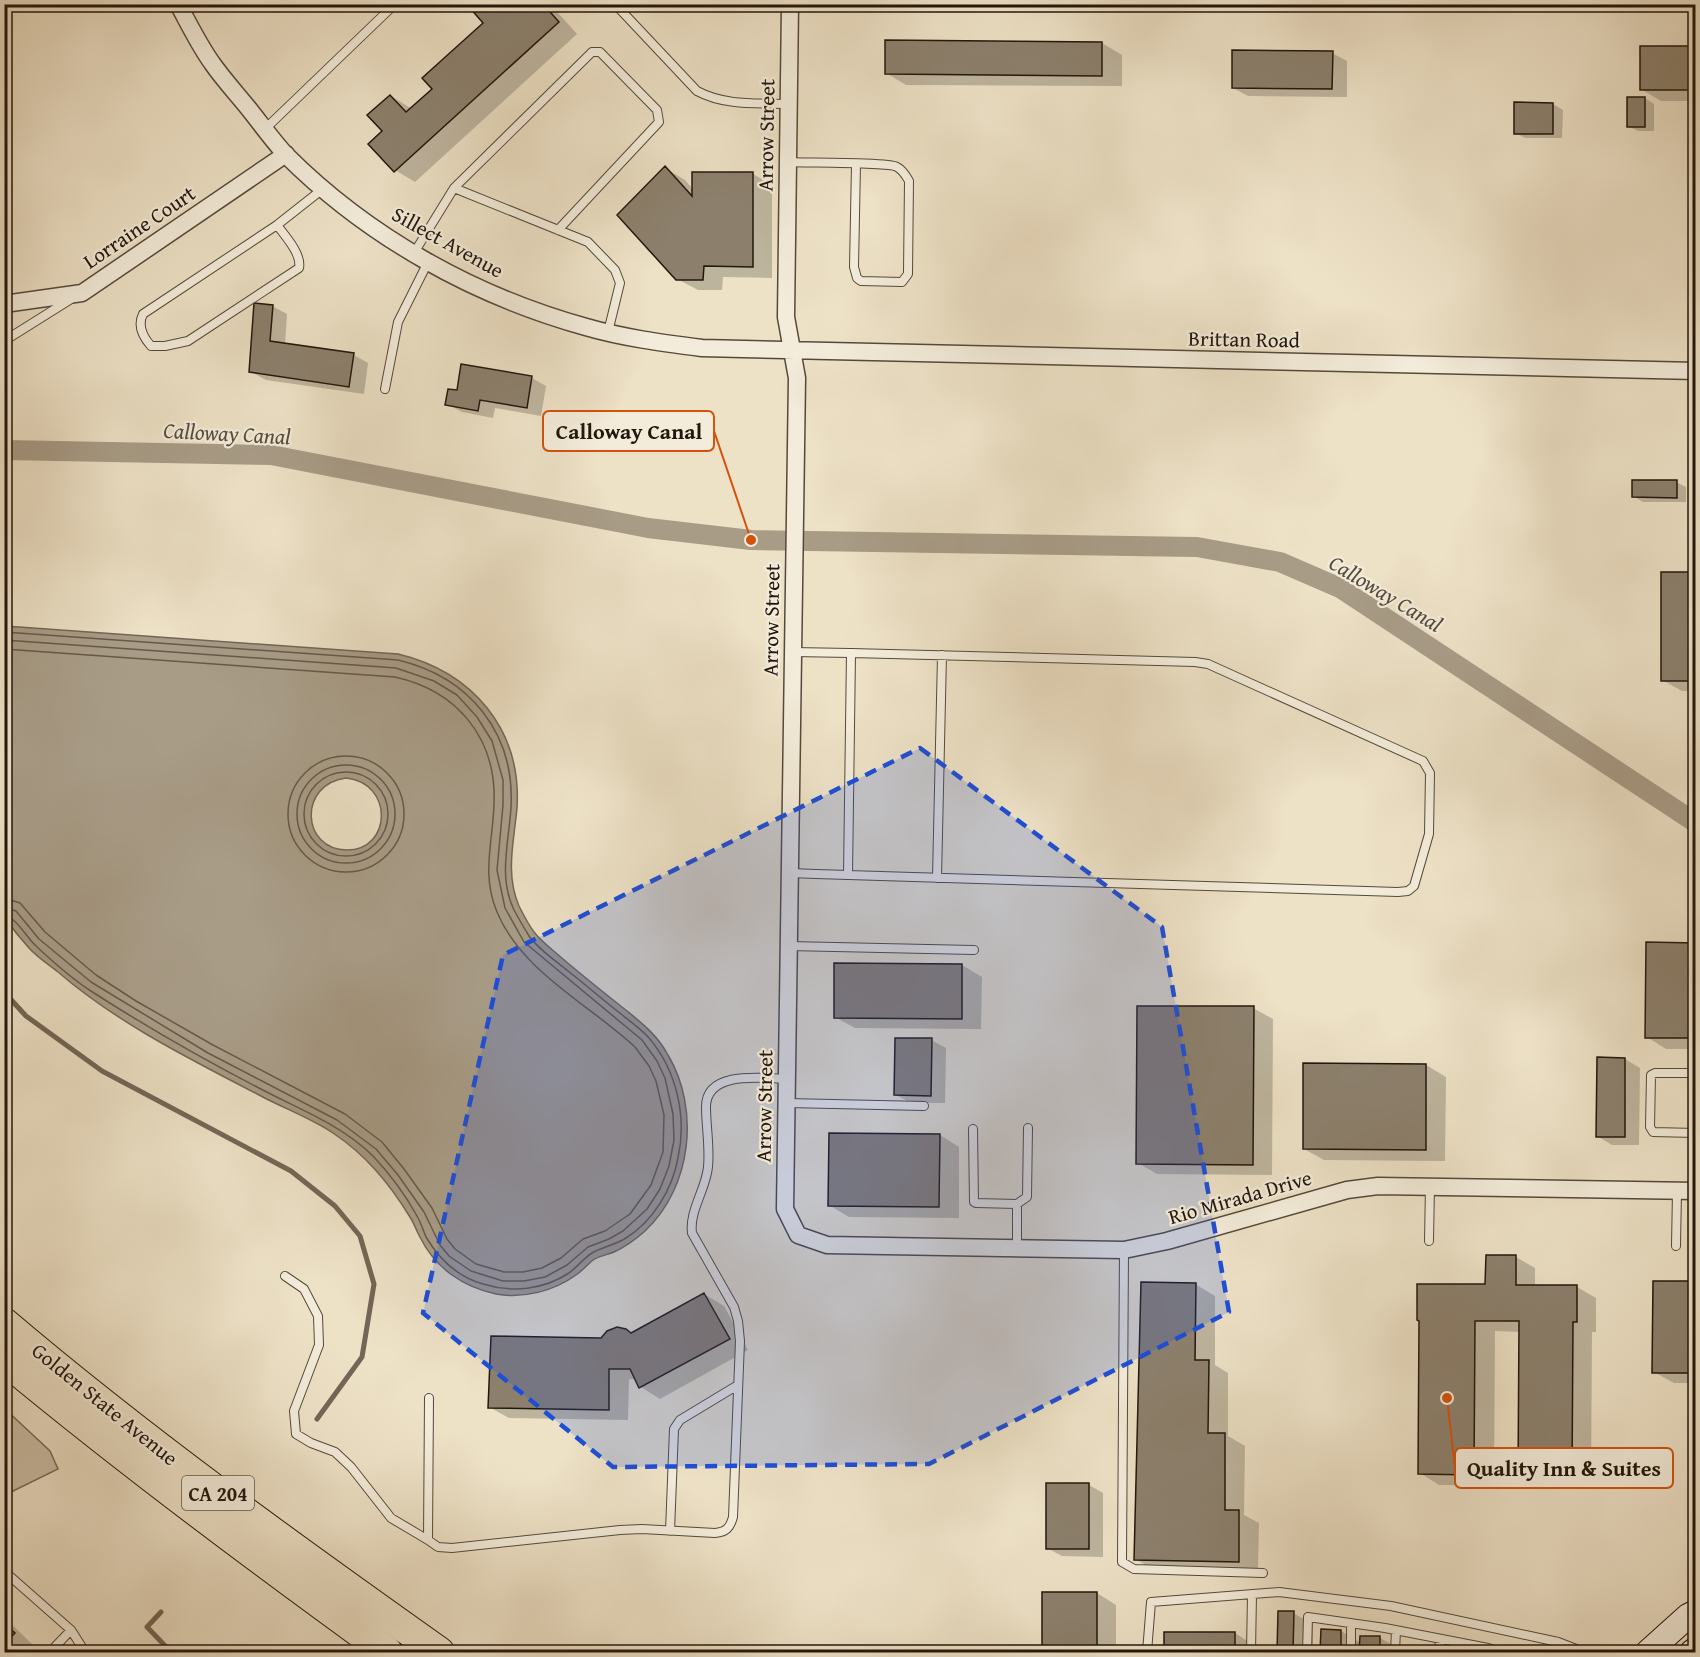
<svg xmlns="http://www.w3.org/2000/svg" width="1700" height="1657" viewBox="0 0 1700 1657" font-family="'Gentium Book Plus',serif">
<style>
.green{fill:#cbbea6;stroke:#776a59;stroke-width:1.5}
.water{fill:#a89c87;stroke:#736656;stroke-width:1.5;fill-rule:evenodd}
.shadow{fill:#0003}
.lines{fill:none;stroke-linecap:round;stroke-linejoin:round}
.shore{stroke:#66594a;stroke-width:1.5}
.stream{stroke:#736656;stroke-width:5}
.canal{stroke:#a89c87;stroke-width:20}
.building{fill:#8c806d;stroke:#23160c;stroke-width:1.5}
.lane-casing{stroke:#56493a;stroke-width:10}
.street-casing{stroke:#56493a;stroke-width:19}
.secondary-casing{stroke:#23160c;stroke-width:26}
.highway-casing{stroke:#23160c;stroke-width:32}
.lane{stroke:#f3ecda;stroke-width:8}
.street{stroke:#f3ecda;stroke-width:16}
.secondary{stroke:#f3ecda;stroke-width:24}
.highway{stroke:#ede1c6;stroke-width:30}
.marked{fill:#1d4ed8;fill-opacity:0.2;stroke:#1d4ed8;stroke-width:4.5;stroke-dasharray:12 8;stroke-linejoin:round}
.labels{text-anchor:middle;dominant-baseline:central;stroke-width:4.5;stroke-linejoin:round;paint-order:stroke}
.shield{fill:#f3ecda;stroke:#61564a;stroke-width:1.5}
.shield-label{font-size:20px;font-weight:bold;fill:#23160c}
.street-label{font-size:21px;fill:#23160c;stroke:#f3ecda}
.water-label{font-size:22px;font-style:italic;fill:#584c3d;stroke:#f3ecda}
.leader{fill:none;stroke:#d4520c;stroke-width:2}
.callout-dot{fill:#d4520c;stroke:#f3ecda;stroke-width:2}
.callout{fill:#f3ecda;stroke:#d4520c;stroke-width:2}
.callout-label{font-size:22px;text-anchor:middle;font-weight:bold;fill:#23160c}
</style>
<rect width="100%" height="100%" fill="#ede1c6"/>
<filter id="stains"><feTurbulence type="fractalNoise" baseFrequency=".00333" numOctaves="4"/><feColorMatrix values="0 0 0 0 .2 0 0 0 0 .09 0 0 0 0 .02 0 0 0 .5 -.17"/></filter>
<radialGradient id="worn" r=".72"><stop offset=".6" stop-color="#630" stop-opacity="0"/><stop offset="1" stop-color="#630" stop-opacity=".3"/></radialGradient>
<!-- green -->
<path class="green" d="M4,1408L50,1451L58,1469L5,1495Z"/>
<!-- water -->
<path class="water" d="M5,626L398,654C473,672 522,730 517,808C514,841 505,874 519,906C523,914 528,924 534,932C540,940 549,947 556,953C579,973 603,992 627,1011C643,1024 658,1036 668,1055C700,1109 692,1187 645,1231C636,1239 625,1247 614,1252C607,1255 599,1256 593,1260C587,1265 582,1271 576,1275C554,1291 523,1299 496,1294C463,1287 435,1268 420,1237C416,1230 414,1223 410,1217C389,1183 366,1155 333,1133C311,1118 283,1108 259,1095C190,1059 117,1023 58,972C48,964 37,957 29,948C20,938 12,928 5,918ZM346,778C394,783 392,850 347,850C301,850 298,784 346,778Z"/>
<!-- shadow -->
<path class="shadow" d="M477,4H550L577,34L415,182L395,170L384,131L391,96L412,109L434,89L485,23Z
M1102,43L1122,55V86L906,85L886,73Z
M1696,47V101H1661L1641,89Z
M1332,53L1347,61V97L1248,96L1233,88Z
M1645,98L1654,104V131H1638L1628,126Z
M1516,104H1553L1563,110L1562,138H1525L1516,133Z
M665,168L685,180L693,189L753,174L772,185V278L723,277L722,290H698L677,279Z
M272,306L287,314L285,345L354,355L368,363L364,394L266,380L251,372Z
M462,366L532,378L546,386L541,416L495,408L493,418L462,412L447,404L458,392Z
M1676,482L1686,487V502H1643L1633,496Z
M1696,574V691H1682L1662,680Z
M1696,944V1049H1666L1647,1037Z
M962,965L982,977L981,1029L855,1028L835,1017Z
M1253,1008L1273,1019L1272,1175L1157,1174L1138,1163Z
M931,1040L946,1048L945,1103H911L896,1095Z
M1625,1059L1640,1068L1639,1145H1612L1597,1136Z
M1426,1065L1446,1077L1445,1161L1324,1160L1304,1149Z
M940,1135L959,1147V1218L849,1217L829,1205Z
M1516,1257L1535,1268V1286L1577,1287L1596,1298V1332H1592L1591,1488H1539L1520,1477L1521,1332L1495,1331L1494,1485H1439L1420,1473L1487,1286Z
M1696,1283V1383H1674L1654,1372Z
M1195,1284L1215,1296V1365L1228,1373V1436L1245,1446L1244,1515L1259,1523L1258,1572L1155,1570L1135,1559Z
M704,1294L724,1306L748,1350L660,1399L641,1387L637,1379H629L628,1420L509,1418L489,1407L602,1339L632,1334Z
M1089,1485L1103,1493V1557L1062,1556L1047,1548Z
M1044,1593H1097L1116,1605V1652H1043Z
M1280,1613H1293L1313,1624V1652H1279Z
M4,1617L33,1645L26,1652H4Z
M1322,1631H1341L1361,1643L1380,1638L1400,1649V1652H1322Z
M1166,1633H1235L1249,1642V1652H1166Z
M1411,1648H1428L1435,1652H1410Z"/>
<g class="lines">
<!-- shore -->
<path class="shore" d="M4,632L398,660C469,677 515,732 511,807C509,842 498,877 514,910C519,919 524,928 529,936C539,950 556,961 568,971C586,985 603,1000 621,1014C631,1022 641,1029 649,1038C677,1071 687,1117 678,1158C672,1190 653,1221 626,1238C615,1245 602,1247 592,1253C584,1258 577,1267 569,1273C543,1290 512,1293 483,1284C458,1277 439,1259 426,1237C423,1230 421,1223 417,1216C406,1196 389,1173 373,1156C341,1124 296,1108 257,1087C201,1058 147,1027 94,993C73,980 53,962 36,946C25,936 18,919 4,915
M4,640L396,668L434,681L457,695L477,717L492,741L503,780V805L497,870L505,908L524,942L642,1040L657,1061L665,1078L673,1114L674,1140L669,1166L660,1189L647,1209L623,1231L609,1239L588,1247L567,1265L545,1277L524,1281H503L471,1271L449,1256L440,1245L424,1212L398,1175L376,1149L337,1120L208,1053L91,982L39,939L16,911L4,907
M4,649L395,677C458,691 497,739 494,804C493,842 481,874 497,912C521,971 590,1005 635,1047L649,1066L656,1081L664,1115L663,1152L651,1185L630,1214L605,1231L583,1239L561,1258L542,1268L523,1272H504L476,1264L455,1249L447,1239L432,1208L404,1169L382,1142L345,1114L213,1045L136,1001L96,975L45,932L20,903L4,898
M288 814a58 58 0 1 1 116 0a58 58 0 1 1-116 0Z
M297 814a49 49 0 1 1 98 0a49 49 0 1 1-98 0Z
M304 814a42 42 0 1 1 84 0a42 42 0 1 1-84 0Z"/>
<!-- stream -->
<path class="stream" d="M4,992L26,1016L102,1071L291,1171L335,1206L360,1236L374,1284L362,1357L317,1419
M161,1612L147,1627L171,1652"/>
<!-- canal -->
<path class="canal" d="M4,450L271,455L648,528L751,540L1197,547L1280,562L1340,588L1696,823"/>
</g>
<!-- building -->
<path class="building" d="M474,4H543L559,22L394,172L368,144L382,131L367,115L390,95L406,112L432,89L422,78L483,23L470,8Z
M885,40L1102,42V76L885,74Z
M1640,46H1696V90H1640Z
M1232,50L1333,51L1332,89L1232,88Z
M1627,97H1645V127H1627Z
M1514,102L1553,103V134H1514Z
M665,166L692,196V172H753V267L704,266L703,280H676L617,215Z
M254,303L273,305L270,341L354,353L349,387L249,372Z
M461,364L532,376L527,408L480,400L478,411L445,405L448,389L457,390Z
M1632,480H1677V498L1632,497Z
M1661,572H1696V681H1661Z
M1646,942L1696,943V1038H1645Z
M834,963L962,964V1019L834,1018Z
M1137,1006H1254L1253,1165L1136,1164Z
M895,1038H932L931,1096L894,1095Z
M1597,1057L1625,1058V1137H1596Z
M1303,1063L1426,1064V1150L1303,1149Z
M829,1133L940,1134L939,1207L828,1206Z
M1486,1255H1516V1285H1577V1322H1573L1572,1478H1518L1519,1321H1475L1474,1475L1418,1474L1419,1321L1417,1320V1284H1485Z
M1653,1281H1696V1373H1652Z
M1141,1282L1196,1283L1195,1360H1209L1208,1433H1225V1510H1239V1562L1134,1560Z
M704,1293L730,1339L639,1388L630,1369H609V1410L488,1408L491,1336L601,1338L607,1331L617,1327L626,1329L631,1333Z
M1046,1483H1089V1549H1046Z
M1042,1592H1097V1652H1042Z
M1278,1611H1294L1293,1652H1277Z
M4,1623L15,1633L4,1644Z
M1321,1629L1341,1630V1652H1320Z
M1164,1632H1235V1652H1164Z
M1360,1636H1380V1652H1359Z
M1409,1647H1429V1652H1409Z"/>
<g class="lines">
<!-- lane casing -->
<g class="lane-casing">
<path id="lane" d="M615,4L697,91C725,106 757,103 789,104
M265,129L395,4
M788,162C804,163 888,162 897,167C903,170 906,176 909,181L908,274L902,282L861,281L857,278L854,267L856,164
M454,188L592,52H600L657,110L659,122L558,230
M277,225C285,236 302,254 299,268L188,341L165,346H151C143,337 137,326 143,314L277,225L324,188
M414,253L454,188L588,242L615,270L620,283L608,332
M4,341L71,299
M385,389L398,322L428,262
M792,652L851,653
M790,873L816,874L1398,892L1408,891L1414,886L1429,834L1430,773L1423,761L1208,664L1195,662L851,653L848,875
M937,878L942,655
M788,946L974,950
M1696,1073H1655L1651,1075L1650,1127L1653,1132L1696,1133
M787,1103L924,1106
M973,1129L974,1202L976,1203L1017,1204L1027,1197L1028,1128
M1429,1241L1430,1186
M1676,1246L1677,1191
M1017,1249V1204
M1124,1250L1122,1562L1134,1569L1263,1573
M285,1276L304,1289L318,1316L319,1345L294,1411L296,1434L311,1443L335,1452L351,1467L391,1518L428,1540
M429,1398L428,1540L438,1547L452,1548L620,1530L642,1529L715,1533C726,1532 730,1528 733,1517L740,1341L738,1321L734,1307L692,1233C689,1211 706,1189 708,1167C710,1147 706,1126 706,1107C706,1070 762,1078 787,1079
M670,1531L674,1429L680,1420L738,1385
M4,1571L71,1630L50,1652
M71,1630L85,1652
M1147,1652L1151,1602L1279,1592L1391,1606L1558,1642L1584,1652
M1251,1652L1252,1594
M1307,1652L1308,1617L1385,1628L1488,1648L1500,1652
M1351,1652V1623
M1395,1652L1396,1630
M1439,1652L1440,1639
M1547,1652L1558,1642"/>
</g>
<!-- street casing -->
<g class="street-casing">
<path id="street" d="M178,4C189,24 199,45 212,63C223,79 237,94 249,109C261,124 273,141 286,155C368,237 474,296 586,327C624,338 663,343 702,348L1696,371
M790,4L786,317L797,378L785,1209L798,1235L827,1245L1124,1250L1167,1241L1347,1190L1378,1186L1696,1191
M4,304L82,293L286,154"/>
</g>
<!-- secondary casing -->
<g class="secondary-casing">
<path id="secondary" d="M1648,1652L1688,1616L1696,1612
M1692,1652L1696,1649"/>
</g>
<!-- highway casing -->
<g class="highway-casing">
<path id="highway" d="M4,1323C143,1441 291,1547 439,1652
M4,1359C128,1462 257,1558 387,1652"/>
</g>
<!-- lane -->
<use href="#lane" class="lane"/>
<!-- street -->
<use href="#street" class="street"/>
<!-- secondary -->
<use href="#secondary" class="secondary"/>
<!-- highway -->
<use href="#highway" class="highway"/>
</g>
<!-- marked area -->
<path class="marked" d="M920,748L1162,927L1229,1312L929,1464L613,1467L423,1313L503,955Z"/>
<g class="labels">
<!-- shield labels -->
<rect class="shield" x="182" y="1476" width="72" height="34" rx="4.5"/>
<g class="shield-label">
<text x="218" y="1493">CA 204</text>
</g>
<!-- street labels -->
<g class="street-label">
<text transform="translate(766 135) rotate(-89)">Arrow Street</text>
<text transform="translate(139 227) rotate(-34)">Lorraine Court</text>
<text transform="translate(448 242) rotate(29)">Sillect Avenue</text>
<text transform="translate(1244 339) rotate(1)">Brittan Road</text>
<text transform="translate(771 620) rotate(-89)">Arrow Street</text>
<text transform="translate(764 1106) rotate(-89)">Arrow Street</text>
<text transform="translate(1240 1197) rotate(-16)">Rio Mirada Drive</text>
<text transform="translate(105 1404) rotate(39)">Golden State Avenue</text>
</g>
<!-- water labels -->
<g class="water-label">
<text transform="translate(227 433) rotate(3)">Calloway Canal</text>
<text transform="translate(1386 593) rotate(31)">Calloway Canal</text>
</g>
</g>
<!-- callouts -->
<path class="leader" d="M751 540L714 431M1447 1398L1455 1468"/>
<g class="callout-dot">
<circle cx="751" cy="540" r="6"/>
<circle cx="1447" cy="1398" r="6"/>
</g>
<g class="callout">
<rect x="543" y="411" width="171" height="40" rx="6"/>
<rect x="1455" y="1448" width="218" height="40" rx="6"/>
</g>
<g class="callout-label">
<text x="629" y="439">Calloway Canal</text>
<text x="1564" y="1476">Quality Inn &amp; Suites</text>
</g>
<!-- margin -->
<rect width="1700" height="1657" fill="none" stroke="#ede1c6" stroke-width="24"/>
<rect x="6" y="6" width="1688" height="1645" fill="none" stroke="#23160c" stroke-width="3"/>
<rect x="12" y="12" width="1676" height="1633" fill="none" stroke="#23160c" stroke-width="1.5"/>
<rect width="100%" height="100%" filter="url(#stains)"/>
<rect width="100%" height="100%" fill="url(#worn)"/>
</svg>
